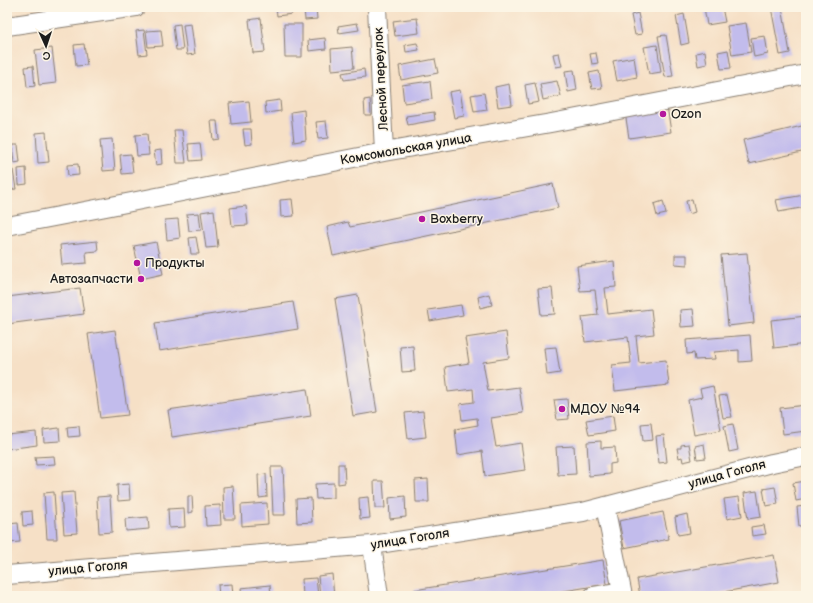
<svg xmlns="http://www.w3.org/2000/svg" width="813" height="603" viewBox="0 0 813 603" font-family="'Balsamiq Sans',sans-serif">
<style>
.building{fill:#c2bcec}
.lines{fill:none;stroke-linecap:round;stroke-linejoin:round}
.minor-casing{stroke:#897e71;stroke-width:20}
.minor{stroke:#fff;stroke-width:18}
.poi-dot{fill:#b5179e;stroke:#fcf5e5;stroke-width:1.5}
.labels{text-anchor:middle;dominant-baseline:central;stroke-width:3;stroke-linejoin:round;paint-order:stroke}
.street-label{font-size:13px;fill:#1c1c1c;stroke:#fcf5e5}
.poi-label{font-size:13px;fill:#1c1c1c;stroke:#fcf5e5;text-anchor:start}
</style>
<rect width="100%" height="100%" fill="#fcf5e5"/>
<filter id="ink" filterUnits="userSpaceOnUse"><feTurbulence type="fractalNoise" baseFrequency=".025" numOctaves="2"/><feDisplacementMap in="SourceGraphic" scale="8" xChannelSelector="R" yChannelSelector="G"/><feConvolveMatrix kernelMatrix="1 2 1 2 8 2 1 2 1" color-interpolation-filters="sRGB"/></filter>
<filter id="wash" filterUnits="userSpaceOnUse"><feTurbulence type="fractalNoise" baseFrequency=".012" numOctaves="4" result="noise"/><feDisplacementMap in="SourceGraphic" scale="16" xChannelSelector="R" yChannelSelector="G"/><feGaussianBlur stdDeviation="0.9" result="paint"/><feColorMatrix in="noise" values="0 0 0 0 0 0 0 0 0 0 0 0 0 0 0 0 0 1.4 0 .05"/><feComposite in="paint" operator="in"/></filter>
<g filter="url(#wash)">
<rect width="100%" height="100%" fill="#f6e0c6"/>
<g id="blocks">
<!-- building -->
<path class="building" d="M276,7H291L292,14L277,16Z
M304,7H316L317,19L305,20Z
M704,7H722L725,22L707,25Z
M771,7H782L790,53L780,55Z
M638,13L642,34L635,35L631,15Z
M684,14L689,43L681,45L676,16Z
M261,18L265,52L253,53L249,20Z
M417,18L419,33L395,36L393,21Z
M357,23L359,30L339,33L338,26Z
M746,23L751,52L732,55L727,26Z
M180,24L183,50H176L173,25Z
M191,24L195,54L187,55L183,25Z
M284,24H302V57H285Z
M144,30L147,54L139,55L136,31Z
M161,30L163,46L148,47L146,31Z
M666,35L673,76L665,77L658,36Z
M765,36L768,54L754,57L751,38Z
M325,38L326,49L309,51L308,40Z
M417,43L419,50L406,52L405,45Z
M84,44L87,65L76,66L74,45Z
M657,45L661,72L649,74L644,47Z
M352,47L354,68L332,70L331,49Z
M52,48L56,83L39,85L35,50Z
M728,50L731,68L721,69L718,52Z
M705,51L707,64L698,66L696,53Z
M559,53L562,66L556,67L553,54Z
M596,53L598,63L592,64L590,54Z
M634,57L637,77L617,81L613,61Z
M435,59L438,73L401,80L399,66Z
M33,66L35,86L27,87L25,67Z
M364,69L365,77L344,80L342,73Z
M574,70L577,90L568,92L565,71Z
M599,71L602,88L592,89L589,73Z
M430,81L432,99L404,103L402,85Z
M557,81L561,96L543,100L540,84Z
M535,83L539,102L528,104L525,85Z
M509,84L512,105L498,107L495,87Z
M460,90L464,116L454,118L449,92Z
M484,93L487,110L474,112L471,95Z
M370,99L371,115H365L364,100Z
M280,100L281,111L266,113L265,102Z
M249,101L251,122L231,124L229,103Z
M667,106L671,132L629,138L625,112Z
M304,110L306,140L294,142L291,112Z
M434,112L435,120L408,125L406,116Z
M211,121H217L219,139L213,140Z
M326,121L328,138L318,139L316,122Z
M806,125V151L749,164L743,140Z
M243,129H251L252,144L245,145Z
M174,130H182L186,163H177Z
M46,132L49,162L38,163L36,133Z
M147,134L149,155L137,156L135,135Z
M112,139L115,170L103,171L100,140Z
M200,143L202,160L190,161L188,144Z
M12,145H18L20,162L14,163Z
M161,150L162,164L156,165L154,151Z
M131,154L133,173L122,174L120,155Z
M78,164L79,175L68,176L67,165Z
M26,168L27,184L19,185L18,169Z
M7,170H13L16,189L7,190Z
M553,184L558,208L333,256L327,227L348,222L350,227Z
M804,195L806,207L779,212L776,200Z
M292,199L294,216L281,217L280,200Z
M692,200L695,212L689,214L686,201Z
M663,201L666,214L657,216L654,204Z
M246,206L248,225L232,226L230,208Z
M214,210L218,247L206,248L201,212Z
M199,213L201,230L189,231L187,214Z
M178,219L180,238L167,240L165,220Z
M196,237L199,254H191L189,238Z
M97,241L98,251L86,252L87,263L62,265L60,245Z
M156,242L163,274L141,279L134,246Z
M747,253L754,323L728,326L721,255Z
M675,255H687V265L675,264Z
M614,261L616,287L605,288L608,314L651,309L654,334L636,336L639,363L666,360L669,385L615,391L612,365L631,363L628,337L585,342L582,317L598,315L595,290L580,291L577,266Z
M80,288L84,314L7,324V297Z
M552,288L555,314L541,315L538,289Z
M489,294L492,305L480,308L478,297Z
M358,295L377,412L353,416L335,299Z
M293,302L298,329L159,351L155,323Z
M461,305L463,315L430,321L428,310Z
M693,309L695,326L681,327L680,310Z
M806,316V344L774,348L771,320Z
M115,330L128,415L100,418L88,334Z
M506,332L509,358L483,362L488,391L519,387L523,413L491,418L496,447L521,443L525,470L485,476L482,451L458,455L455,429L478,425L477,418L462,420L460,404L474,402L473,389L448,392L445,367L469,363L465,338Z
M750,335L752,361L739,362V350L714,352L715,359L695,360L694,353L687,354L686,340Z
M413,346L415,371L402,372L400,347Z
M556,347L560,373L547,375L544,348Z
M713,386L721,430L694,435L688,400L702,397L700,389Z
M307,389L311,416L172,437L168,410Z
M727,395L732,417L723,418L719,396Z
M567,399L569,419L557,420L554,400Z
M806,405V431L783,434L780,408Z
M423,411L426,437L408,439L405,413Z
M613,416L615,431L589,435L586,420Z
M651,423L653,440L643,441L641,424Z
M733,424L738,450L729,452L724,426Z
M79,426L80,436L68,437L67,427Z
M59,428L60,441L44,442L43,430Z
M36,432L37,445L7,449V435Z
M664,435L667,462L659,463L656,436Z
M601,441V448L615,447L616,463L610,464V474L589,476L587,442Z
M689,444L692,460L683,462L682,457L679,458L677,448H681V445Z
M704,444L706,458L697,459L695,446Z
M574,446L576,474L558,475L556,447Z
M54,456L55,464L36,465L35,457Z
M338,464H344L345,483L338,484Z
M271,467H283L285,515H273Z
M266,474L267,497L259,498L258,475Z
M428,479L429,502H416L415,480Z
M374,481H383L385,508H375Z
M806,481V499L796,501L793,483Z
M334,483V498L316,499L315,484Z
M129,484L130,500L118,501L117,485Z
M233,486L235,519H224L223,487Z
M775,487L778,504L766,506L763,489Z
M757,491L761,517L748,519L744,493Z
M54,492L57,539H47L44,493Z
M74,492L77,533L64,534L61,493Z
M110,496L112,532L99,533L97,497Z
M188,496H192L193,512L188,513Z
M405,496L406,517L390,519L389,498Z
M368,497L370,518L360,519L359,498Z
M739,497L742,516L727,519L724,499Z
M311,498L312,522L297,523L296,499Z
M267,503L268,524L242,526L241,505Z
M220,505L221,525L206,526L205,506Z
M806,506V526H799L797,507Z
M184,508L185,527L169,528L168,509Z
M32,511L33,525L23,526L22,512Z
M663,512L669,539L624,548L619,521Z
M687,514L690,533L678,535L675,517Z
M148,517L149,529L126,531L125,519Z
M18,523L20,542L7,543V524Z
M764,525L766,534L752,536L751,527Z
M774,555L779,582L702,596H640L637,579Z
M603,560L607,584L533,596H415L414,590Z
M332,574L334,596H320L318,576Z
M316,578L318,596H303L302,579Z
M232,584L233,596H219L218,585Z
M270,585L271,596H242L241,588Z
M195,592L196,596H185V593Z"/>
</g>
</g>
<g filter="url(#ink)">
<use href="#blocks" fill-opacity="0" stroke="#897e71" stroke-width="1"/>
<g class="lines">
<!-- minor casing -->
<g class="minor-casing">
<path id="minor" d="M377,7L384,152
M7,26L136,7
M7,226L106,207L384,152L551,123L806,74
M605,506L623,596
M372,545L379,596
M7,575L372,545L583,512L772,463L806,456
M593,596L622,591"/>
</g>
<!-- minor -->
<use href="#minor" class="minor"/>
</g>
</g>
<!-- markers -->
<g class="poi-dot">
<circle cx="663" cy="114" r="4"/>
<circle cx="422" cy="219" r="4"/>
<circle cx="137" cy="263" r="4"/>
<circle cx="141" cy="279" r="4"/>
<circle cx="562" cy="409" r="4"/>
</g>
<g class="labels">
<!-- street labels -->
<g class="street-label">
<text transform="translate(381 79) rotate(-93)">Лесной переулок</text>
<text transform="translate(406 149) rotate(-10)">Комсомольская улица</text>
<text transform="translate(727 474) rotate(-15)">улица Гоголя</text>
<text transform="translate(410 539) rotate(-9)">улица Гоголя</text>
<text transform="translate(88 568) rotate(-5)">улица Гоголя</text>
</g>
<!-- poi labels -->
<g class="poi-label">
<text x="671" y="114">Ozon</text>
<text x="430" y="219">Boxberry</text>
<text x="145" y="263">Продукты</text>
<text x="133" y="279" text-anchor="end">Автозапчасти</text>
<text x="570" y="409">МДОУ №94</text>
</g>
</g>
<!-- margin -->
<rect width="813" height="603" fill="none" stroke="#fcf5e5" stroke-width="24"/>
<!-- north arrow -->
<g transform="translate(46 46) rotate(177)" stroke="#fcf5e5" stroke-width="3" paint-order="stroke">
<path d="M0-3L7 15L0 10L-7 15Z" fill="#1c1c1c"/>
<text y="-6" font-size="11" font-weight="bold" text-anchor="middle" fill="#1c1c1c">С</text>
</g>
</svg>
